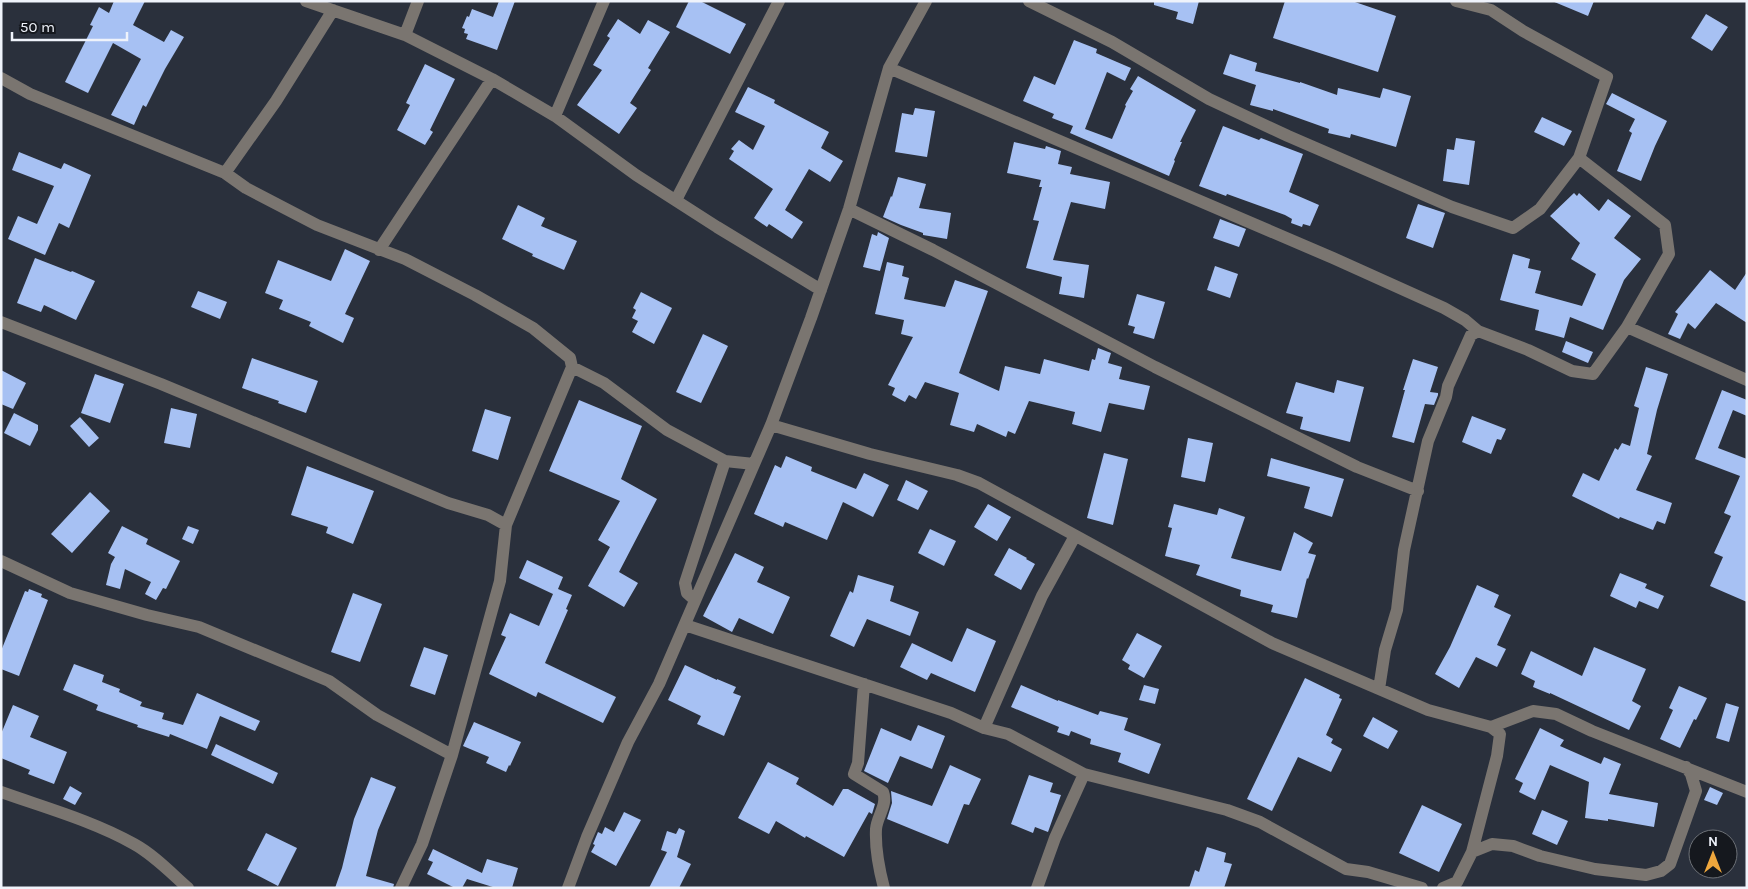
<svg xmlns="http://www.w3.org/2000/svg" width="1748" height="889" viewBox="0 0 1748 889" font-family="Karla,sans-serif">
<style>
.building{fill:#a7c1f3}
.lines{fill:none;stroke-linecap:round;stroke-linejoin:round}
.minor{stroke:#7a7570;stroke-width:12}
</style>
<rect width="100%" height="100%" fill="#2a303c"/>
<!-- building -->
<path class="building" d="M114,1H145L133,25L164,42L171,30L184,37L165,69L146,107L143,105L134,125L111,115L141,59L113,43L88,93L65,82L93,26L90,25L99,7L109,13Z
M499,1H515L497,50L466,39L468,34L464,33L465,29L462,28L467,16L469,17L472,9L493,17Z
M689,1H700L746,24L730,54L676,27Z
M1154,1H1199L1193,24L1176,19L1178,12L1154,5Z
M1285,1H1352L1396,16L1378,72L1273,38Z
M1552,1H1594L1588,16Z
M1706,14L1728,27L1712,51L1691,38Z
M618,19L640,34L648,20L670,32L648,68L651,70L630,103L637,108L619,134L577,105L602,70L593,65L610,38L607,36Z
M1074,40L1097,49L1096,53L1131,68L1125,81L1107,72L1085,129L1112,139L1126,106L1125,105L1133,91L1130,89L1138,76L1196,110L1180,142H1182L1174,160L1175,161L1169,176L1070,133L1073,126L1052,118L1054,114L1023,101L1034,76L1055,85Z
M1230,54L1257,63L1255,71L1300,83V82L1337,95L1338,88L1380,98L1383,88L1411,96L1396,147L1351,134L1350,138L1328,133L1329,129L1273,109V111L1250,105L1256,85L1223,74Z
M425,64L455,79L430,130L433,132L425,145L397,130L410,105L406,103Z
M748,87L775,100L774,103L829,132L821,148L843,161L830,182L809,169L785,210L803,222L792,239L769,224L767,227L754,218L773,189L729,159L734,151L731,149L739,140L753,150L765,126L735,112Z
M1612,93L1667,121L1655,146L1641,181L1617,171L1632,133L1629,131L1635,119L1606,104Z
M915,108L935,111L927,157L895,152L902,113L913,115Z
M1542,117L1572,131L1564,146L1534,132Z
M1223,126L1259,140L1261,138L1303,154L1289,192L1319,205L1310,226L1303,224L1302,227L1291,223L1292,219L1285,215L1227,194L1226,196L1199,186Z
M1456,138L1475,141L1469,185L1443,181L1447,149L1454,150Z
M1014,142L1045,149L1046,146L1061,151L1058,164L1072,167L1070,174L1110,182L1105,209L1071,202L1053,260L1089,265L1084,298L1059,294L1062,277L1026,268L1039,221L1033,220L1042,187H1039L1041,180L1007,173Z
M19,152L61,169L64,163L91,175L69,228L59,223L45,255L8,239L18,216L37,224L54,186L12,170Z
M898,177L926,184L919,208L951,213L947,239L923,235V233L901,225L883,217L891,196L892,197Z
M1574,193L1577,196L1579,193L1599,211L1608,199L1631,216L1614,238L1641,259L1624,280L1603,330L1570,317L1564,338L1535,330L1539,310L1500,300L1513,254L1530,259L1528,268L1541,271L1535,293L1582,306L1596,274L1571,259L1580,243L1550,216Z
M1418,204L1445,213L1433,248L1406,238Z
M518,205L545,218L541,226L577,241L564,270L532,256L533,254L502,239Z
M1220,219L1246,229L1239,247L1213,238Z
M878,232L889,238L880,271L863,267L872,234L877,236Z
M345,249L370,261L345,314L354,318L343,343L309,326L311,322L279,309L283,300L265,293L278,260L331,281Z
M35,258L71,272L72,271L95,281L76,320L44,305L41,312L17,303Z
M887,262L904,266L902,276L909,278L904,299L945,307L955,280L988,291L959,373L999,391L1005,366L1040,374L1044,359L1089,371L1092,359L1095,360L1098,348L1111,353L1108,363L1122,367L1119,379L1150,386L1144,410L1109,403L1101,432L1072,424L1075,412L1029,401L1015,434L1008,431L1006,437L977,424L974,432L950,425L959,393L925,382L916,399L909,395L905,402L892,395L895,388L888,385L913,337L901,334L904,320L875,314Z
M1215,266L1238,274L1230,298L1207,290Z
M1710,270L1735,290L1747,272V323L1716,303L1695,329L1688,323L1680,339L1668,334L1678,314L1675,312Z
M198,291L227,302L220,319L191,307Z
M641,292L672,308L654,344L632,332L638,321L632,318L636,310L633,308Z
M1137,294L1165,302L1154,339L1133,333L1135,327L1128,325Z
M703,334L728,346L701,403L676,392Z
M1566,341L1593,352L1588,363L1562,352Z
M252,358L318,381L306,413L278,403L279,401L242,388Z
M1413,359L1438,367L1430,392L1438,393V395L1434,405L1425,404L1414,443L1392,437L1405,390H1403Z
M1646,367L1668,374L1657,410L1647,454L1652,456L1636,490L1672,503L1665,524L1657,521L1653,530L1620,517L1619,519L1572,496L1583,473L1599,481L1615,448L1618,450L1622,443L1630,446L1639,408L1634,406Z
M1,370L26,383L13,409L1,404Z
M95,374L124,384L110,423L81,413Z
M1337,380L1364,387L1350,442L1300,429L1303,417L1286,413L1296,382L1334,393Z
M1722,390L1747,400V416L1733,410L1718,448L1747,459V602L1710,586L1723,557L1714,553L1731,516L1724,513L1740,476L1695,459Z
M579,400L642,426L621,479L657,499L619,572L638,583L624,607L588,586L610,547L598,540L620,501L549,471Z
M171,408L197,414L190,448L164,443Z
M485,409L511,417L498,460L472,451Z
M14,413L38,425V430L30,446L4,433Z
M1472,416L1506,429L1501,440L1497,439L1491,454L1462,442Z
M80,417L99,438L89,447L70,426Z
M1188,438L1213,443L1205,482L1181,477Z
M1104,453L1128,459L1113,525L1087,518Z
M786,456L812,467L811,471L856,489L864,473L889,485L873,517L843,502L827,540L785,522L783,527L754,514L775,465L781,468Z
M1271,458L1344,479L1332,517L1304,508L1310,487L1267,476Z
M307,466L374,491L353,544L326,533L328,527L291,515Z
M906,480L928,491L918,510L897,500Z
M90,492L110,511L72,553L51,534Z
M988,504L1011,517L997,541L974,527Z
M1174,504L1217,515L1219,508L1245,517L1231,558L1281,571L1294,532L1313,543L1308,553L1316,555L1308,579L1307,578L1297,618L1271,612L1273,605L1240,596L1241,590L1196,575L1200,565L1165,556L1172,528L1168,527Z
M122,526L148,539L146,544L180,561L166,589L163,588L156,600L145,594L151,582L125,569L120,589L106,585L111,564L115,557L108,553Z
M188,526L199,530L193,544L182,539Z
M930,529L956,541L944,566L918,553Z
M1009,548L1027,558L1026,559L1035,564L1021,590L994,575Z
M735,553L764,567L757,582L790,597L773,634L739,618L732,632L703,616Z
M527,560L563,577L558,589L572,595L566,609L568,610L545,663L616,697L603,723L538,692L536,697L489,674L506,637L501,635L510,613L539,626L553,594L519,578Z
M1620,573L1647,584L1645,588L1664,596L1658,609L1639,601L1636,608L1610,596Z
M858,575L894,586L890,601L919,612L910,636L867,619L854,647L830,636L850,591L853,593Z
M1477,585L1499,595L1494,607L1511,615L1497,645L1506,649L1497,667L1476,657L1459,688L1435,674L1450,647Z
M29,589L42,594L41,597L48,600L19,676L1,669V651L25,591L28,592Z
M353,593L382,604L360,662L331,652Z
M967,628L996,641L975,692L931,673L927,680L900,667L912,643L952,662Z
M1137,633L1162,646L1144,678L1128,669L1130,665L1122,660Z
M424,647L448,655L435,695L410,686Z
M1594,647L1646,669L1632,701L1641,706L1629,730L1550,693V694L1533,687L1535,681L1521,674L1531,651L1582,676Z
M74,664L104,675L102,682L120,689L119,692L142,702L140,706L164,713L162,719L183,725L197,693L260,721L255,731L220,716L207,749L170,734L169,737L137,727L138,725L96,710L98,705L63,690Z
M685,665L717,680V679L736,687L733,693L741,696L724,736L697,724L701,716L668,700Z
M1305,678L1340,695L1339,698L1342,699L1326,735L1333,739L1331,743L1342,749L1331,772L1298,757L1272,811L1247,799Z
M1021,685L1058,701V700L1098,715L1100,711L1128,718L1124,730L1161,744L1149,774L1118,762L1121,753L1090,744L1091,739L1071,731L1069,736L1057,732L1059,727L1011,707Z
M1144,685L1159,689L1155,704L1139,700Z
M1679,686L1707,698L1696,720L1694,719L1680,748L1660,739L1673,710L1669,708Z
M1726,703L1739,707L1729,742L1716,738Z
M13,705L39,716L30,737L67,752L54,784L28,774L30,770L1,758V734Z
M1373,717L1398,731L1388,749L1363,736Z
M474,722L521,742L510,766L509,765L506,772L486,763L489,757L463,746Z
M918,725L945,736L932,769L900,756L888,783L864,771L881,728L911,741Z
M1540,728L1564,740L1560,746L1601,764L1604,757L1621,764L1609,794L1658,803L1654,827L1608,819V821L1585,818L1589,782L1550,765L1535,800L1519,792L1523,783L1515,779Z
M216,744L278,773L273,784L211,755Z
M768,762L799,778L796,784L833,806L843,789H848L875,804L872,814L869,812L844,857L806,836L805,838L776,821L769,834L738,818Z
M950,765L981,779L969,805L964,804L948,844L887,819L892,803L891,791L932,806Z
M1029,775L1053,783L1050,792L1061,795L1048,832L1035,827L1033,833L1011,824Z
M371,777L396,787L378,830L366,876L394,884L393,888H335L342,868L354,819Z
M70,786L82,793L75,805L63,799Z
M1710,787L1723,793L1717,805L1704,800Z
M1422,805L1462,824L1439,872L1399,853Z
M1542,810L1568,821L1557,845L1532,834Z
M624,812L641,820L616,866L591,852L595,845L593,844L598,832L602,834L605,827L614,832Z
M679,828L685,831L677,857L691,864L679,888H649L667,852L661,850L667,831L676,834Z
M266,833L297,848L278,886L247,870Z
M1207,847L1226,853L1224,862L1232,864L1224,888H1189L1195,870L1199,872Z
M433,849L482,873L487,859L518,868L512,888H496L467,879L462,888H455L427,874L433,862L428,860Z"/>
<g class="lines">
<!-- minor -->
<path class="minor" d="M306,1L405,35L492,79L555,116L636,175L717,227L821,290
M1029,1L1112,42L1209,99L1288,136L1452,207L1513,228L1540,209L1579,158
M1456,1L1491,10L1523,31L1607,77L1579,158L1665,225L1669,254L1627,327L1747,380
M333,10L276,101L225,173L246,188L317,225L405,259L475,295L533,328L570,358L572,367L604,383L667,430L725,461L754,464
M405,35L418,1
M889,68L1333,258L1444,308L1465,320L1478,331L1528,350L1572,371L1593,374L1627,327
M1,78L30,94L225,173
M555,116L604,1
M676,200L779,1
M849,209L933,250L1155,367L1357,467L1418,491
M379,250L492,79
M1,322L161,384L448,503L488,515L506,525
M771,425L870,454L957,475L979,483L1272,643L1428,710L1491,727L1533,711L1556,714L1592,731L1747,792
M1,561L70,593L147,615L199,627L329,681L377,715L452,755
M695,600L687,593L685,583L725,461
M685,625L951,713L984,728
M864,684L858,763L854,774L883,792C888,805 877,816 876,829C875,849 879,869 884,888
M1379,689L1385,650L1397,610L1404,550L1428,441L1446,397L1448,386L1471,335L1478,331
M1084,774L1227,810L1260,822L1346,869L1368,872L1422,888
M1,792C46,808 93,821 134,844C154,855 171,873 188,888
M1472,852L1492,844L1513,846L1540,856L1595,869L1646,875L1661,871L1670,864L1696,791L1691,774L1686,767
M401,888L422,844L452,755L500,581L506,525L572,367
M568,888L587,837L628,742L659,684L771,425L811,318L849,209L889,68L926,1
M1037,888L1055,838L1084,774L1008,734L984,728L1042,596L1075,536
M1443,888L1457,882L1472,852L1497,756L1500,734L1491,727"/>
</g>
<!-- border -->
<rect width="1748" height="889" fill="none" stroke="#eff3fb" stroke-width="5"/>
<!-- north arrow -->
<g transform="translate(1713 854)"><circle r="24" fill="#15181e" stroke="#6c7076"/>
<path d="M0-4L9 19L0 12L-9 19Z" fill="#efa73d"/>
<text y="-8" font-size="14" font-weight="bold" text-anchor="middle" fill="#eff3fb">N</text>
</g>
<!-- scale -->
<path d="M12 32v8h115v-8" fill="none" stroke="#eff3fb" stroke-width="2.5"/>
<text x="20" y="32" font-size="15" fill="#eff3fb" stroke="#15181e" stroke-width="4" paint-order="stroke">50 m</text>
</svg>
